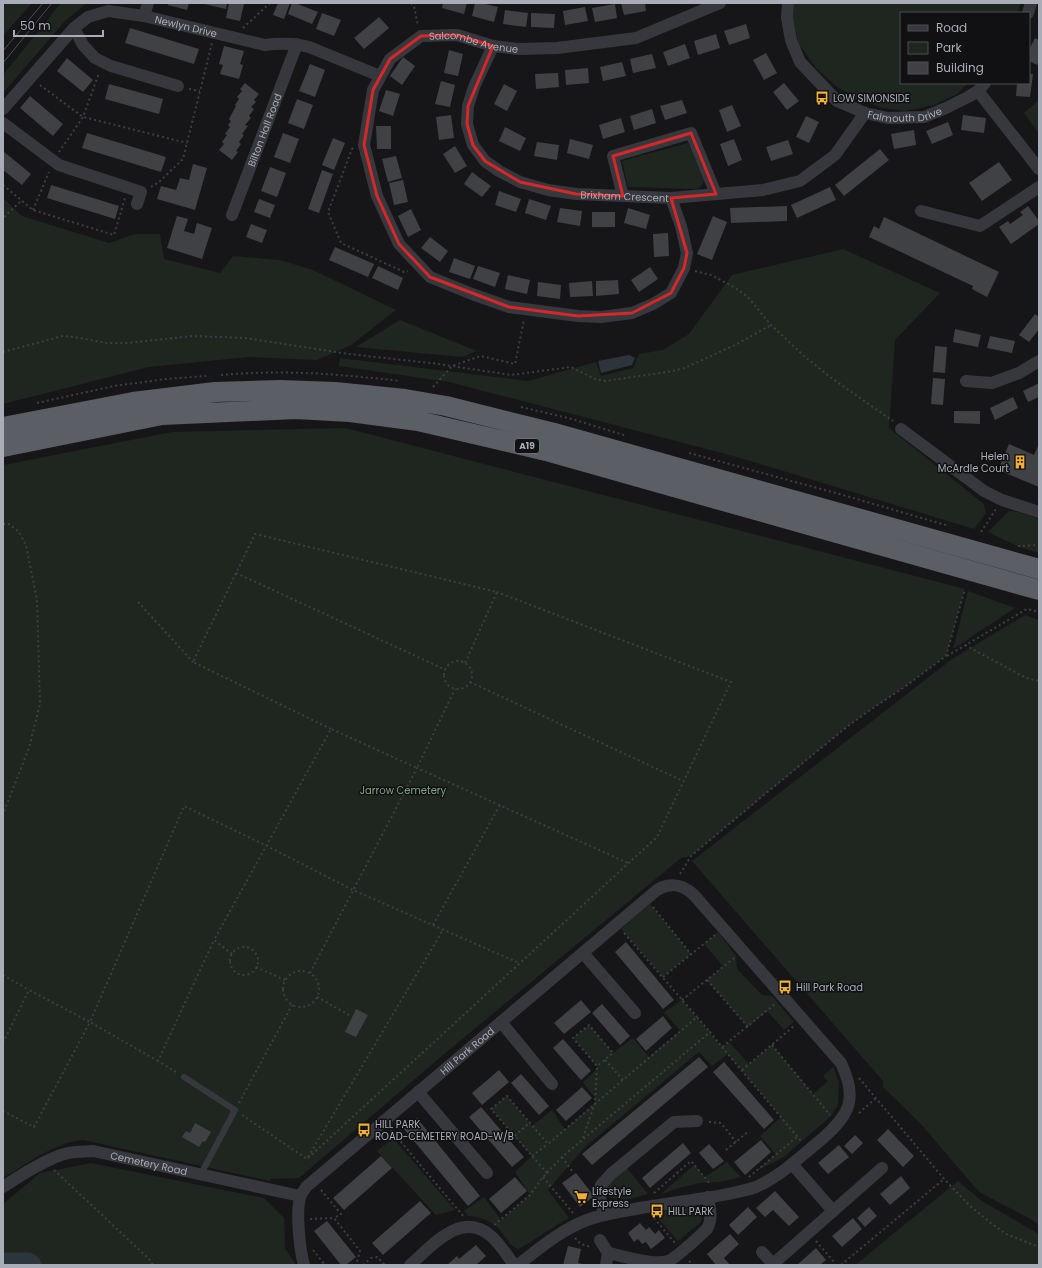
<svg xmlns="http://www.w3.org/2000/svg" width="1042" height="1268" viewBox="0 0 1042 1268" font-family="Poppins,sans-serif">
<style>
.green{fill:#1e261f}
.water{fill:#2c353c}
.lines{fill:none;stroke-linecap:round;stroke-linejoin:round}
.river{stroke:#2c353c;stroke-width:21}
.building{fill:#404145}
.path{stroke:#3d3f44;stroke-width:2;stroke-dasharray:2 3;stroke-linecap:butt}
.service{stroke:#37383d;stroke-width:6}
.minor{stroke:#37383d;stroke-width:12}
.trunk{stroke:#5b5e65;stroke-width:20}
.tram{stroke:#4a4c52;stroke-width:1}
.marked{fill:none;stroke:#d62828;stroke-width:3;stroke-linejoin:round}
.labels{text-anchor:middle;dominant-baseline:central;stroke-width:3;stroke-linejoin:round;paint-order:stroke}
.shield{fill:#111113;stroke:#7b7e86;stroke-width:1}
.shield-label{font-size:9px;font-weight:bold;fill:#a8adb8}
.street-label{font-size:10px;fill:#a8adb8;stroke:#111113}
.poi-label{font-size:10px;fill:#a8adb8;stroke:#111113;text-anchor:start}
.park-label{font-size:10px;fill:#7fa381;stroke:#111113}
</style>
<rect width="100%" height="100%" fill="#161618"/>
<!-- green -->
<path class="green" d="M3,3H32L3,36Z
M61,3H87L65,21L3,93V75Z
M794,3H1021L1017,13H901V83H968L957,94L934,105L905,111L883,108L854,98L835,85L816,68L799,44L793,19Z
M1039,100V134L1024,113Z
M688,143L704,180L702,186L697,189L628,187L622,161Z
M3,198L22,216L109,243L135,234H160L164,259L220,273L233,256L280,260L313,270L396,310L351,345L317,360L248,357L149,367L3,404Z
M843,249L940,293L895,340L889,428L984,504L986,513L974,529L737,457L449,382L339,366L340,358L528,381L596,362L601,376L633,368L639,354L663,350L689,334L732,275Z
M400,320L477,351L462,357L356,347Z
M346,428L965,589L946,656L903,688L873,708L848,726L691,856L681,858L443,1055L299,1178L271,1179L270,1181L83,1140C56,1142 26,1164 3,1178V465L172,432Z
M1009,511L1018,512L1039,519V553L1019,547L988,532Z
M968,591L1015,608L953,649Z
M1025,615L1039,620V1225L1029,1218L979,1192L920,1123L883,1087V1081L692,861L952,659Z
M650,904L691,954L663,977L621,929Z
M718,932L736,956L737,969L762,995L772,996L794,1022L784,1030L767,1011L748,1027L707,980L723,966L704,944Z
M682,1000L722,1047L729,1042L749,1064L772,1045L813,1094L828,1081L823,1076L833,1067L839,1082L838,1105L831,1116L784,1157L754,1172L776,1154L760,1136L781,1117L728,1054L712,1066L699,1052L585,1147L548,1190L569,1218C551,1227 536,1240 518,1249C509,1246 509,1241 503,1234C495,1222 482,1217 468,1216L464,1211L484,1197L501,1220L530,1195L515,1172L532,1156L491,1109L507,1096L532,1126L552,1110L565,1129L595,1103V1098L583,1082L597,1069V1066L573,1038L589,1025L613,1053L633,1038L649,1057L680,1031L664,1012Z
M393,1138L455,1210L436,1215L377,1151Z
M727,1162L741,1177L720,1182L700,1183L678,1188L660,1195L694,1165L705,1177Z
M91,1163L264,1198L284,1218L285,1248L296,1265H3V1204L40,1173Z
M627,1168L648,1194L626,1200L611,1198L607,1192V1185Z
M958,1181L982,1201L1039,1234V1265H855Z
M695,1207L700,1210L702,1216L701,1222L678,1241L655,1215L661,1212Z"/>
<!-- water -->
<path class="water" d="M629,355L635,358L632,365L601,373L598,361Z"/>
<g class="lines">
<!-- river -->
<path class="river" d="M3,1263H28L31,1265"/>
</g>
<!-- building -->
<path class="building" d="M168,3H189L187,10L168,5Z
M200,3H227L226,9Z
M229,3L244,4L240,21L226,18Z
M278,3H290L284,19L273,15Z
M292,3H295L318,12L312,24L288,14Z
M443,3H467L464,14L442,8Z
M475,3H481L498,7L494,22L472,16Z
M621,3H645L646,11L624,15Z
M615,4L617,18L595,22L592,8Z
M585,7L588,21L565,25L563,11Z
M505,10L528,13L526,27L503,24Z
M322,13L341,20L334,36L316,29Z
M531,13L555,14L554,28L531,27Z
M379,17L389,28L364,49L354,38Z
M746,24L750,38L729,45L724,31Z
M130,28L199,49L194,64L125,43Z
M716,34L720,48L698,55L694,41Z
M1035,38L1039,40V62L1037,65L1029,61V50Z
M685,44L690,58L668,66L663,52Z
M224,46L244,51L240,64L243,65L239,79L220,74L223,65L219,64Z
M449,50L463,54L458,76L444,73Z
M766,53L777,73L764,80L753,60Z
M652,54L656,68L633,73L630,59Z
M403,57L415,66L402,85L390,76Z
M67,58L93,80L83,92L57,71Z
M622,62L626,76L603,81L600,67Z
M310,64L325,70L315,97L299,91Z
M588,68L589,83L566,85L565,70Z
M558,73L559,87L536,89L535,74Z
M1029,74H1033L1030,97L1016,96L1017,83H1029Z
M441,81L455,85L450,107L435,104Z
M245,83L259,94L254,100L256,102L251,107L254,109L249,116L251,118L245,125L248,126L242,134L244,135L239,142L241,144L236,151L238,152L232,160L219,150L224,144L222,142L227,135L225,134L230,127L228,125L231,121L229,119L236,106L235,105L239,99L237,97L242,91L240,89Z
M784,83L799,101L787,110L773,92Z
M109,84L163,99L159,114L105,99Z
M504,84L517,91L507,111L494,104Z
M386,90L400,94L393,116L379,111Z
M30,96L63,124L53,136L20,108Z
M297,99L313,105L304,129L288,123Z
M682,100L687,113L665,120L660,106Z
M732,105L741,126L727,132L719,110Z
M652,109L656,123L634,130L630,116Z
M451,115L454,138L439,140L436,117Z
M963,115L986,118L984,133L961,130Z
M806,116L819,122L809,143L796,137Z
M621,118L625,132L603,139L599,125Z
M948,122L953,135L932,144L926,131Z
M376,126H391V149H377Z
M505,127L526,138L520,151L499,141Z
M914,130L916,145L894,149L891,134Z
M87,133L166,157L161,172L82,148Z
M283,133L299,139L290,163L274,157Z
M333,138L345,143L334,170L322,165Z
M570,139L593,145L589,159L567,153Z
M734,139L742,160L728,166L720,144Z
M788,140L793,154L771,161L766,147Z
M537,142L559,145L557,160L534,156Z
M455,146L467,166L455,173L443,154Z
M880,149L889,160L844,196L835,185Z
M3,151L31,174L22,185L3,170Z
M396,156L402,178L388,182L382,159Z
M999,162L1012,180L982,201L969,183Z
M193,164L207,168L195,210L157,199L161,186L176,190L180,178L189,180Z
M270,167L286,173L277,197L261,191Z
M322,170L333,174L319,213L308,209Z
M472,172L491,186L482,197L464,184Z
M403,180L408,202L394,205L389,183Z
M51,185L119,206L115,219L47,198Z
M830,187L836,200L797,218L791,205Z
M499,191L521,199L516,212L495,205Z
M259,199L275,205L270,218L254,212Z
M529,199L551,206L546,220L525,213Z
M787,206V221L731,223L730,208Z
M1028,206L1039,221V224L1011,244L999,227L1008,221L1010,224L1023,215L1020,212Z
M560,208L582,211L580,226L557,222Z
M628,208L650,215L646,229L624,223Z
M411,209L421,230L408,237L398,216Z
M592,212H615V227H592Z
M177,216L188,219L184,231L194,234L197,223L212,228L202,259L167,248Z
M713,216L727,222L712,260L697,254Z
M884,217L999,272L987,297L972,289L973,286L869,237L874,226L879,229Z
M251,224L267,230L262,243L246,237Z
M668,233L669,256L654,257L653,234Z
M430,237L448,251L440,262L421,248Z
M335,247L374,264L368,277L329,260Z
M454,258L475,266L470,279L449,272Z
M378,266L403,278L398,290L372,278Z
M478,266L500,273L495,287L473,279Z
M650,267L658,279L639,292L631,280Z
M508,275L530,280L527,294L505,289Z
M618,280L619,294L596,296V281Z
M592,281L593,296L570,297L569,283Z
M538,282L561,285L560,299L537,296Z
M1035,314L1039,317V329L1029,342L1019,335Z
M955,329L981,335L978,347L953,342Z
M990,336L1015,341L1012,353L987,348Z
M935,346L947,347L945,373L933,372Z
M933,378L945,379L943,405L931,404Z
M1039,383V397L1028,402L1023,391Z
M1013,397L1018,408L995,420L990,408Z
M954,411H980V424L954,423Z
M1009,444L1034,455L1039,444V487L998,470Z
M626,942L674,1000L663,1009L615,952Z
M581,1000L591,1012L564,1034L554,1023Z
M602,1004L630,1036L620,1045L592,1013Z
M356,1009L368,1015L356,1037L345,1032Z
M663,1016L672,1028L646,1051L636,1039Z
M563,1039L591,1071L581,1080L553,1048Z
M699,1057L708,1067L592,1165L582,1154Z
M724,1062L774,1120L764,1129L713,1072Z
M499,1070L509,1082L482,1105L472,1093Z
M521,1074L549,1106L539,1115L511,1083Z
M582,1087L592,1098L566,1121L556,1110Z
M481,1107L524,1157L512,1167L469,1117Z
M417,1118L480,1196L468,1206L404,1129Z
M195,1123L211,1132L205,1142L203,1141L199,1147L182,1137L186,1131L190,1133Z
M888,1129L914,1156L903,1167L877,1140Z
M855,1135L863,1143L852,1154L844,1146Z
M761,1140L771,1152L745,1175L734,1162Z
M683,1143L691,1153L650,1188L642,1178Z
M709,1144L724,1161L713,1169L699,1153Z
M839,1145L849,1157L828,1174L818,1163Z
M381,1156L392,1168L344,1210L333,1198Z
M576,1173L594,1196L580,1207L562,1183Z
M901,1176L910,1188L890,1205L880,1194Z
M515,1177L527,1191L501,1213L489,1199Z
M775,1191L799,1217L789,1226L773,1210L765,1217L756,1208Z
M420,1201L431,1213L383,1255L372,1243Z
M748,1207L757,1217L738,1235L729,1225Z
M869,1207L877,1216L865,1227L857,1218Z
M853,1218L862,1229L842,1247L832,1236Z
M327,1221L356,1257L346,1265H341L314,1231Z
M640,1223L646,1230L649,1227L655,1234L659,1230L665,1238L651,1249L646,1242L642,1244L638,1239L634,1242L628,1233Z
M730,1234L739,1244L724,1258L730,1265H716L707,1254Z
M476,1245L486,1256L476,1265H447L457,1256L459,1259Z
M568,1246L581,1249L578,1263L587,1265H563Z
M816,1248L826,1260L820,1265H797Z"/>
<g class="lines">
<!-- path -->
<path class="path" d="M411,3L414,6L418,26
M243,28L270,3
M40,85L83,117L187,143
M189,89L200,91
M353,148L352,149L328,212L341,243L404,272L408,271
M59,152L83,117L99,73
M3,185L33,210L114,235L125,198
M151,187L159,182L183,159L212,43
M33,210L49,172
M4,217L21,201
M695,271L711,275L732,286L747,296L771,325L804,356L830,377L893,421
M3,352L63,336L74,337L107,343H127L193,336L245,338L349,354L439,364L511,375L571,367L595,379L605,381L667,372L685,368L739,343L771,325
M221,375C267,371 313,372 360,377C373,378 386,379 400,381
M433,387L452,366L481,356L515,364L524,320
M37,403L114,386L166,379L206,376
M521,407L572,419L627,436
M689,453L843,495L949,526
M3,524H9L19,532L26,545L37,600L40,704L29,748L3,814
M981,532L996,509
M1018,546L1039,545
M236,573L446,670
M138,602L193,662
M965,645L1026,678L1039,681
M947,656L1027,609L1039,612
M444 675a14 14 0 1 1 28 0a14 14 0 1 1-28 0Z
M470,682L683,781
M331,729L193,662L255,534L497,592L465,663
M680,874L691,856L765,794L848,726L873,708L903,688L946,656L965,589
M653,907L691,954
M433,925L500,805
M624,933L697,1017
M230 961a14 14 0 1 1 28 0a14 14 0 1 1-28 0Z
M232,954L214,940L331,729L417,768L455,689
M256,967L285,980
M283 989a18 18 0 1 1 36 0a18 18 0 1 1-36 0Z
M310,973L417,768L628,863
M3,975L29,990
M663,977L715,935
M707,980L748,1027
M317,997L351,1016
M682,1000L734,958
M3,1043L29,990L90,1022L34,1127L3,1111
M772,1045L830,1115
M722,1047L801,1141
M605,1060L623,1080
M158,1061L90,1022L184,806L267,846L353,890L519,963
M742,1070L794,1026
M176,1072L158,1061L214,940
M859,1078L944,1179L970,1206L992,1224L1006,1234L1039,1247
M239,1103L292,1005
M859,1113L876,1098
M242,1115L307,1159L657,837L731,682L497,592
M709,1122L721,1123L736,1142
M391,1130L464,1217
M515,1136L530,1122
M583,1138L595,1103L597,1066L573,1038L589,1025L613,1053L597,1066
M726,1150L749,1131
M532,1156L548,1144
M308,1157L443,930
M562,1157L572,1171
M54,1170L149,1259L153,1265
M547,1173L491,1109L507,1096L548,1144L697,1017L710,1032
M543,1177L573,1213
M749,1177L797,1137
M321,1190L341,1214L334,1218
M654,1193L691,1161L711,1185
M654,1218L675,1243
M310,1219L334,1218L360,1251L356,1265
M494,1225L530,1195L543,1177L562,1157L710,1032L722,1047L775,1004
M575,1238L581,1244L591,1247
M816,1241L835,1263L834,1265
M313,1250L325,1265
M689,1261L693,1265
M363,1265L371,1258L377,1257L385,1265
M841,1265L944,1179"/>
<!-- service -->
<path class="service" d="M184,1077L235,1110L201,1174"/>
<!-- minor -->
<g class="minor">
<path id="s1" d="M788,3L787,18L791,40L800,62L837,101L865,113L888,118L924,117L946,108L968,97L978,91L985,83"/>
<path d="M1028,13L1031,3"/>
<path d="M144,16L148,3"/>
<path d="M74,28L83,45L95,58L111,66L178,86"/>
<path id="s2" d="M493,46L474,87L468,106L467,124L473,145L485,161L499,171L520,182L548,190L576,194L671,198L763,190L800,181L835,155L865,113"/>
<path d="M978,91L1039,169"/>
<path id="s3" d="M3,109L74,28L88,17L108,11L144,16L265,45C280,43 294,43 309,47L380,76"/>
<path d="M3,123L59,165L141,192L137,204"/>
<path d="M623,196L613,156L691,133L716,194"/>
<path id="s4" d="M671,198L681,226L687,253L684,268L671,293L653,304L632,313L601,317L578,316L509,307L472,294L430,277L399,244L377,196L364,145L373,90L390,59L421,36L457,35L493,46L518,49L557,48L636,38L720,3"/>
<path d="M921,211L980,226L1039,187"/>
<path id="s5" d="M232,215L297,44"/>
<path d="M966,381L992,383L1019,373L1039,361"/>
<path d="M901,429L984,491L1002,500L1039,512"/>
<path d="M583,953L635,1013"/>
<path d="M501,1022L552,1084"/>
<path d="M418,1092L487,1173"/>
<path d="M792,1164L833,1211"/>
<path id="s6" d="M3,1187C21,1175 41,1162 61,1155C71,1151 82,1152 93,1151L300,1196"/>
<path d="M604,1215L599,1193L601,1185L611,1174L674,1122L697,1121"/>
<path d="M600,1240L608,1253L606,1265"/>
<path d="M762,1252L773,1264L882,1168"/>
<path d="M608,1253C624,1256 659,1268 672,1259C684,1251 696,1239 707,1229C713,1219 710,1209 708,1197"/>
<path id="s7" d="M304,1265C300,1251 295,1209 301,1195C302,1192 305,1190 306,1187L657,890C671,882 682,884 694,895L841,1063C858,1099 850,1114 822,1139C801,1156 781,1176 756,1187C742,1192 726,1194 712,1197C690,1200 668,1204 646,1207C626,1211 606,1213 587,1220C561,1230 540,1248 518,1265"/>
<path d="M410,1265C432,1246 461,1210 491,1236C500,1244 507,1255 514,1265"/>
</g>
<!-- trunk -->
<path class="trunk" d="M3,427L133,402L215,392L280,390L335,392L405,399L446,406L554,433L1039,569
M3,447L162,415L296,409L350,412L418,421L546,451L1039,590"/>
<!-- tram -->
<path class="tram" d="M3,51L43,3
M3,63L52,3"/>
</g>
<!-- marked area -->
<path class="marked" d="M457,35L493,46L468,106L467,124L473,145L485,161L520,182L576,194L623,196L613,156L691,133L716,194L671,198L687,253L684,268L671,293L632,313L578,316L509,307L430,277L399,244L377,196L364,145L373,90L390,59L421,36Z"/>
<!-- icons -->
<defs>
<g id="bus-bare" transform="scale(1.08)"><path d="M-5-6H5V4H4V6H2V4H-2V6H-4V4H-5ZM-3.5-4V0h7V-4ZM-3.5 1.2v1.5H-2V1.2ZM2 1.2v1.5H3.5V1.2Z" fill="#f2b134" stroke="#111113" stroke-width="2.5" paint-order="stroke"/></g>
<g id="building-bare" transform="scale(1.08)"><path d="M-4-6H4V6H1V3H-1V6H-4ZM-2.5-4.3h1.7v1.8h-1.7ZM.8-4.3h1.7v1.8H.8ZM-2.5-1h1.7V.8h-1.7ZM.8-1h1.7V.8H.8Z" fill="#f2b134" stroke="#111113" stroke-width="2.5" paint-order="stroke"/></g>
<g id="supermarket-bare" transform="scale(1.08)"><path d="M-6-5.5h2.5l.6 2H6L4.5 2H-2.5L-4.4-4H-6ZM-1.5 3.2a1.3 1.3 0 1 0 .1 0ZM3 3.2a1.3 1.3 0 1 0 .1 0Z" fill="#f2b134" stroke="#111113" stroke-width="2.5" paint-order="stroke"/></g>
</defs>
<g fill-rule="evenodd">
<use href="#bus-bare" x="822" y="98"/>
<use href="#building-bare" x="1020" y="462"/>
<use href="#bus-bare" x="785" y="987"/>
<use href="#bus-bare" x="364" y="1130"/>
<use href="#supermarket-bare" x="581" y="1197"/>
<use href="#bus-bare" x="657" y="1211"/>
</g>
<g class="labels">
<!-- shield labels -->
<rect class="shield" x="515" y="439" width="24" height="14" rx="3"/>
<g class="shield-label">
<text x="527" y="446">A19</text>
</g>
<!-- street labels -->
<g class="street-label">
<text stroke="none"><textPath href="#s3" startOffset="226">Newlyn Drive</textPath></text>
<text stroke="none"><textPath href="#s4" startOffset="687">Salcombe Avenue</textPath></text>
<text stroke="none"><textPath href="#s1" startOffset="186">Falmouth Drive</textPath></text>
<text stroke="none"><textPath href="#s5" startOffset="91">Bilton Hall Road</textPath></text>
<text stroke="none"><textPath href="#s2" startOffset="272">Brixham Crescent</textPath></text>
<text stroke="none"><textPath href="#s7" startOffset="291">Hill Park Road</textPath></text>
<text stroke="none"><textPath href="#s6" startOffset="156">Cemetery Road</textPath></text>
</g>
<!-- poi labels -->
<g class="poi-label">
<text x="833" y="98">LOW SIMONSIDE</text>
<text x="1009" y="456" text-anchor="end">Helen<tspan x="1009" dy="12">McArdle Court</tspan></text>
<text x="796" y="987">Hill Park Road</text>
<text x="375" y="1124">HILL PARK<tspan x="375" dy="12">ROAD-CEMETERY ROAD-W/B</tspan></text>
<text x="592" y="1191">Lifestyle<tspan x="592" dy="12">Express</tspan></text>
<text x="668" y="1211">HILL PARK</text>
</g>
<!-- park labels -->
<g class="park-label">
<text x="403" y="790">Jarrow Cemetery</text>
</g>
</g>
<!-- border -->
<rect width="1042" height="1268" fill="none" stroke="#a8adb8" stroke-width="8"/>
<!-- legend -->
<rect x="900" y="12" width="130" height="72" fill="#111113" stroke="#4d4f55"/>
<rect x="908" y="25" width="20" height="6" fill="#37383d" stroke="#4d4f55"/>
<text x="936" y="32" font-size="12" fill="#a8adb8">Road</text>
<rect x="908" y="42" width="20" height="12" fill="#1e261f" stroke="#4d4f55"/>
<text x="936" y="52" font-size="12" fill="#a8adb8">Park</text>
<rect x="908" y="62" width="20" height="12" fill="#404145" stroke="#4d4f55"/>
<text x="936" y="72" font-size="12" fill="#a8adb8">Building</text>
<!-- scale -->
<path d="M14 30v6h89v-6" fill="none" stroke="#a8adb8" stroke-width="2"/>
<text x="20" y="30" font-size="12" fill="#a8adb8" stroke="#111113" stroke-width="3" paint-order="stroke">50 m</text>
</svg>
